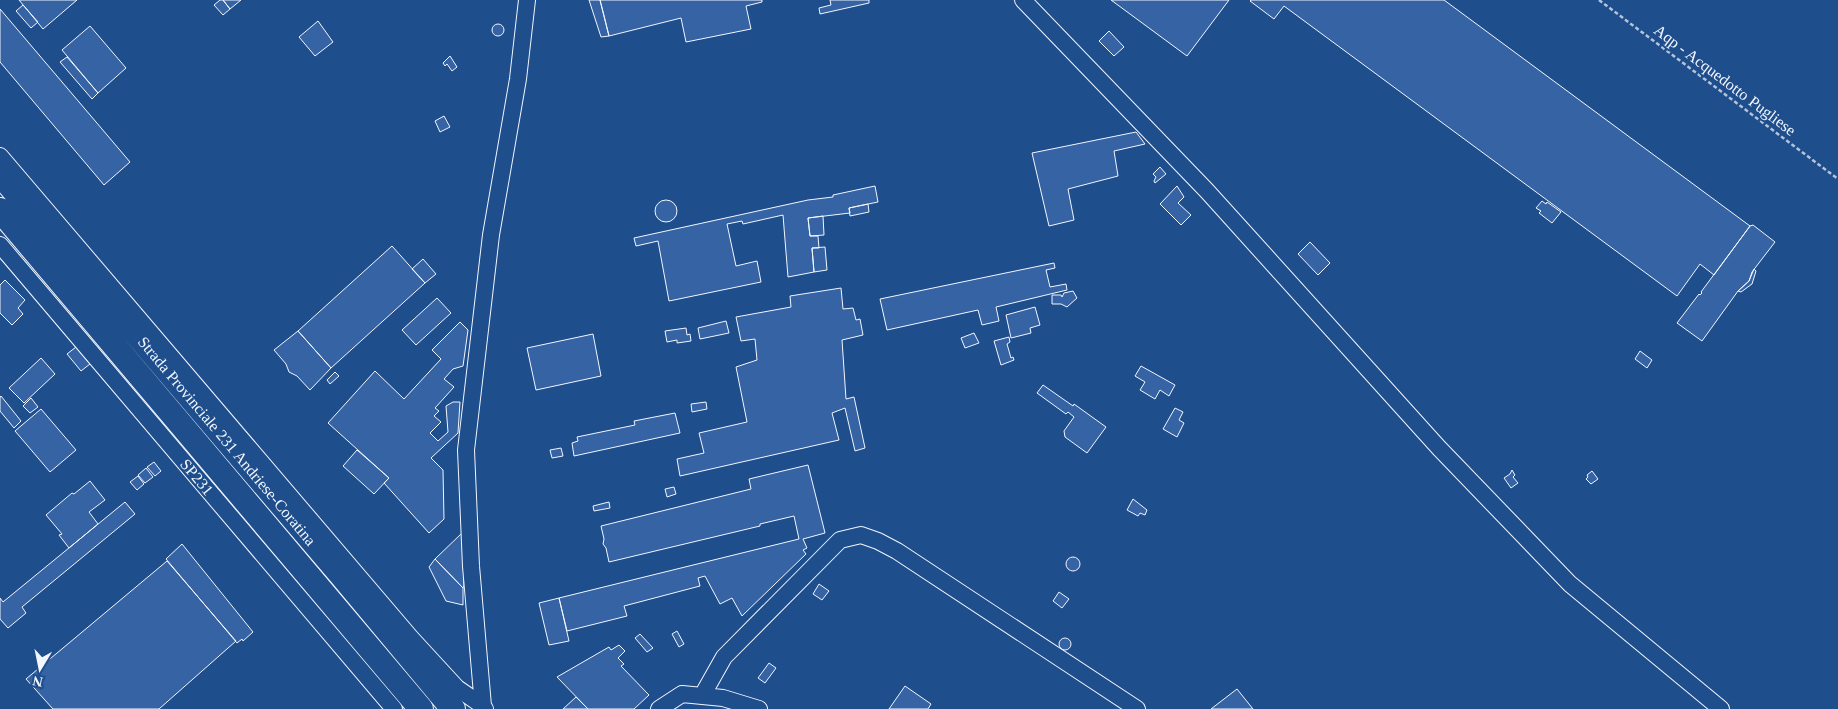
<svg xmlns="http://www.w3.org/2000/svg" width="1838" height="709" viewBox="0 0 1838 709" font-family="Georgia,serif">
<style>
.building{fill:#3563a3;stroke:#f2f6ff}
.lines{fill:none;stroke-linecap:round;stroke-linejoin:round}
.minor-casing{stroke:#f2f6ff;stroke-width:18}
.highway-casing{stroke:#f2f6ff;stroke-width:26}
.path{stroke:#b3c4dc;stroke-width:2.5;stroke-dasharray:4 2.5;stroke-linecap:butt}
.minor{stroke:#1f4e8c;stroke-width:16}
.highway{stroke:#1f4e8c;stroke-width:24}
.labels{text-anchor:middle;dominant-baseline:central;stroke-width:4;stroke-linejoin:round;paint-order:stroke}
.street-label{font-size:16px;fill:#f2f6ff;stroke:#1f4e8c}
</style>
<rect width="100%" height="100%" fill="#1f4e8c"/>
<!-- building -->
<path class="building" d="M19,0H77L43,29Z
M220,0H223L230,9L223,15L214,5Z
M223,0H241L230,9Z
M589,0H600L609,36L601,37Z
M600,0H762V2L746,6L751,29L686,42L681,18L609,36Z
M830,0H869V3L820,14L819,8L831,5Z
M1111,0H1229L1187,56Z
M1251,0H1444L1750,226L1714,275L1700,264L1677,296L1284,6L1274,19L1250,1Z
M23,5L38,22L31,28L16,11Z
M0,9L130,162L104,185L0,62Z
M318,21L333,42L315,56L299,37Z
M492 30a6 6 0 1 1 12 0a6 6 0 1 1-12 0Z
M90,26L126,68L98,93L62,50Z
M1109,31L1124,47L1114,56L1099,41Z
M450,56L457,67L452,71L447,64L445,66L443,63Z
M67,57L98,93L92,99L60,62Z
M444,116L450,127L440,132L435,121Z
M1136,132L1145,144L1114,151L1118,176L1068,189L1074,220L1049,226L1032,153Z
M1160,167L1166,174L1155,183L1154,181L1156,177L1153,174Z
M875,186L878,202L849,208L850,213L808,218L810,236H818L819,248H812L814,272L788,277L783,215L743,224L742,221L727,224L736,266L757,261L761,282L669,301L658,241L636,246L634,238L808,200L833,197V195Z
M1177,186L1184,197L1178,203L1191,215L1181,225L1160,204Z
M655 211a11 11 0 1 1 22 0a11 11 0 1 1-22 0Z
M1542,201L1546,204L1547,202L1561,212L1552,223L1539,213L1541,211L1536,208Z
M868,204L869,212L850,216L849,208Z
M823,216L824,235L810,236L808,218Z
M1753,225L1775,242L1752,272L1749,281L1738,291L1702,341L1677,323L1699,294L1700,295L1702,293L1701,292L1750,226Z
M1310,242L1330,263L1318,275L1298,254Z
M392,246L425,283L331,368L298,331Z
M825,247L827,270L814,272L812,248Z
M423,259L436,274L425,283L412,269Z
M1054,263L1055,268L1046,270L1050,287L1066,284L1067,290L996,307L999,321L982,325L978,310L887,330L880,299Z
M1754,269L1756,271L1752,284L1741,292L1738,291L1749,281Z
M5,280L25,300L18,308L23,314L12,325L0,313V285Z
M841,288L843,309L853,308L856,320L860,319L863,335L842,340L846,399L854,397L865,448L855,451L845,408L832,413L839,440L680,476L677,459L704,453L699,433L747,422L736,367L757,360L755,339L741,341L736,317L791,307L790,296Z
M1073,291L1077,298L1067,307L1061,304H1052V295H1061L1062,297L1064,293Z
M437,298L451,313L416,345L402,330Z
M1035,307L1040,325L1030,328L1031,333L1011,338L1006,315Z
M726,321L729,333L700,339L698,328Z
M460,322L468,330L463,366L453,369L444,379L454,387L435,408L439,411L434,416L441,422L430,433L438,441L448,432L446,406L453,402H460L458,433L431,458L443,470L444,519L429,533L384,483L389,478L328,423L375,371L404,399L441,359L432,350Z
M686,328L687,335L690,334L691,341L677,343V340L667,342L665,331Z
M298,331L331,368L310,390L297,376L289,372L286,364L274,350Z
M974,333L979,343L965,348L961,338Z
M593,334L601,376L536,390L527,348Z
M1009,337L1010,342L1007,344L1011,358L1013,357L1014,360L1001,365L994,341Z
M76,347L90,364L81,371L67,354Z
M1640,351L1652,360L1647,368L1635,359Z
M41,358L55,374L24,403L9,388Z
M1141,366L1175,385L1169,396L1160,390L1155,399L1140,390L1145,382L1135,376Z
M335,372L339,376L330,384L327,380Z
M1043,385L1073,406L1074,404L1106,427L1087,453L1065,437L1064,431L1074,417L1068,412L1066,414L1037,393Z
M1,396L21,421L14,428L0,411V397Z
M31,398L38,407L30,413L23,406Z
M706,402L707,409L692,412L691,404Z
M1175,408L1183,412L1179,420L1184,423L1177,437L1163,429Z
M41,409L76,450L50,472L15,431Z
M675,413L680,433L574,456L572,443L578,441L577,437L635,425L634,421Z
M561,448L563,456L552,458L550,450Z
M357,450L389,478L374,494L343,466Z
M154,462L161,471L155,476L147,467Z
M808,465L825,533L803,539L807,548L803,550L806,554L742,616L732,598L720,604L705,576L698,578L700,586L624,606L627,616L567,631L559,598L799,539L794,516L760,524V526L609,562L606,548L603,544L604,539L601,526L751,489L749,479Z
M146,468L153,477L145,483L138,475Z
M1512,470L1515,475L1513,477L1518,483L1511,488L1504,478L1510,474Z
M1592,471L1598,479L1591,484L1586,479L1588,477L1587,475Z
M138,476L144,484L137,490L130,482Z
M90,481L105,500L89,512L98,524L69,548L59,535L62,534L46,515L72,493L74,494Z
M674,487L676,494L667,497L665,489Z
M1133,499L1147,510L1145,515L1140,513L1138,516L1127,510Z
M125,502L135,514L22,607L26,613L8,628L0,619V598L3,602Z
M609,502L610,508L594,511L593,506Z
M462,533L464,586L463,588L435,559Z
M182,544L253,632L243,641L242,639L237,643L166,559Z
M1066 564a7 7 0 1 1 14 0a7 7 0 1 1-14 0Z
M435,559L463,588V605L446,601L429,567Z
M167,561L236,641L159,709H53L26,679Z
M819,584L829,591L822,600L813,594Z
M1059,592L1069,599L1062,608L1053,601Z
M559,598L569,641L549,645L539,603Z
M677,631L684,644L679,647L672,634Z
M640,634L653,648L647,652L635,638Z
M1059 644a6 6 0 1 1 12 0a6 6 0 1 1-12 0Z
M619,645L625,651L618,658L624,664L621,666L649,695L634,709H588L557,677L609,647L611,650Z
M769,663L776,668L765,683L758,678Z
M905,686L931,704L928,709H889Z
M1237,689L1253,709H1211Z
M576,697L588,709H563Z"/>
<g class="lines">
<!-- minor casing -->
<g class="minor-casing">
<path id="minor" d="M1023,0L1207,191L1439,448L1570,584L1721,709
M0,156L411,638L457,688L483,706
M0,245L394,709
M702,696L724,657L840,540L861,535L878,541L897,551L1137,709
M485,709L483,706L471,566L466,450L491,235L518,79L527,0
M659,709L682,694L723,698L759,709"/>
</g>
<!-- highway casing -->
<g class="highway-casing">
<path id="highway" d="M0,174L342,576L453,709
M0,210L421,709"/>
</g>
<!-- path -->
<path class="path" d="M1599,0L1838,179"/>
<!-- minor -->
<use href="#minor" class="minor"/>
<!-- highway -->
<use href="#highway" class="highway"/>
</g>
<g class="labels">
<!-- street labels -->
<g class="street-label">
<text transform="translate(1725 80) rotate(37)">Aqp - Acquedotto Pugliese</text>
<text transform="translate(227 441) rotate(50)">Strada Provinciale 231 Andriese-Coratina</text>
<text transform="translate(197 477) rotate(50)">SP231</text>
</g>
</g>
<!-- north arrow -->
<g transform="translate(40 669) rotate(190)" stroke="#1f4e8c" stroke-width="4" paint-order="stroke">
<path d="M0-4L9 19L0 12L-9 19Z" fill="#f2f6ff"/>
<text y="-8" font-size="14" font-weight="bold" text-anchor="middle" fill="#f2f6ff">N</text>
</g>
</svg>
